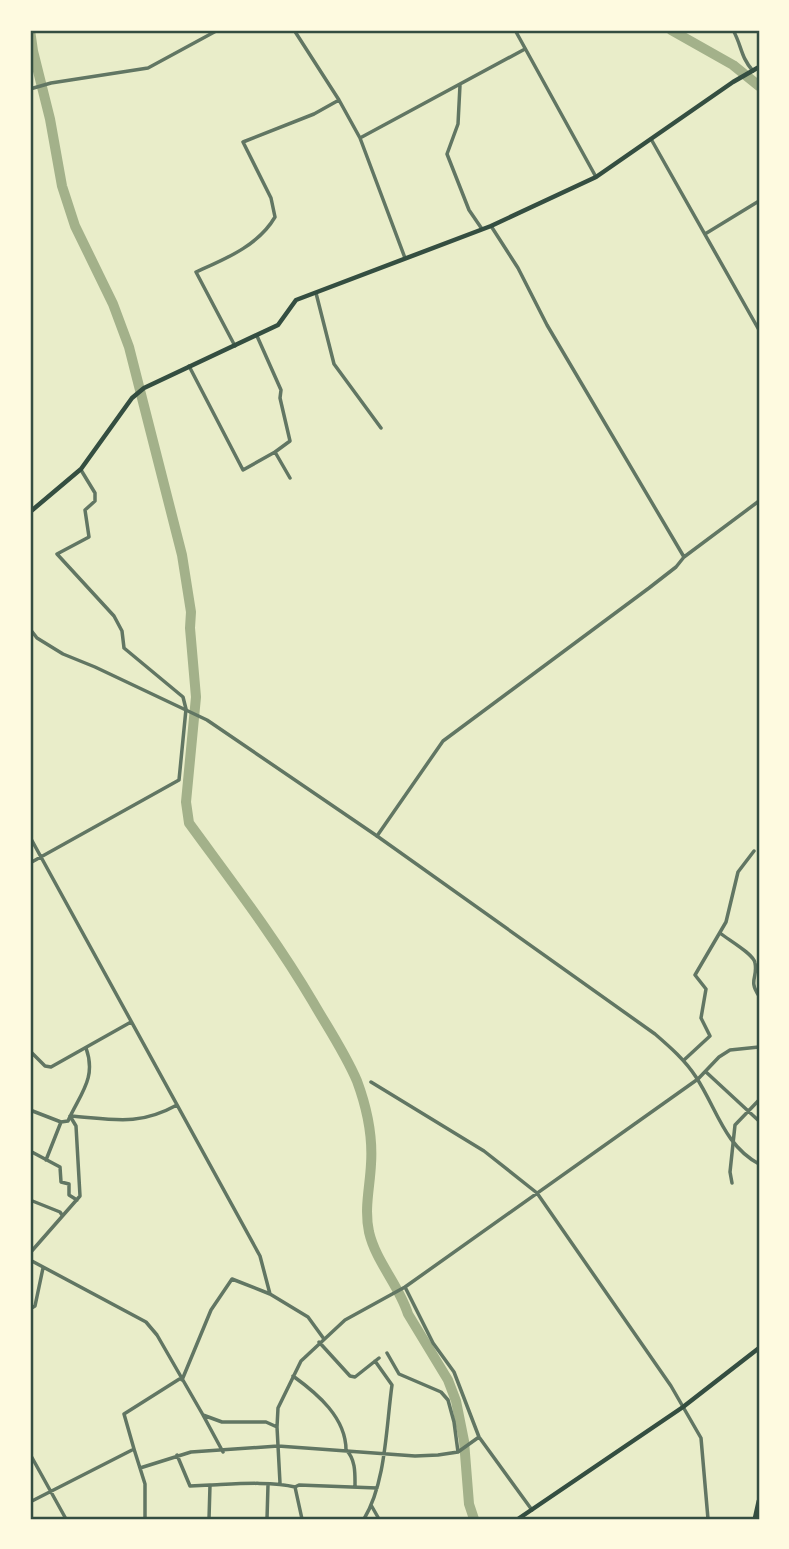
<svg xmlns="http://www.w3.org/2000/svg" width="789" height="1549" viewBox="0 0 789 1549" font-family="Barlow,sans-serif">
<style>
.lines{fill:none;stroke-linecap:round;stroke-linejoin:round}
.river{stroke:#a3b18a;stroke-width:10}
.minor{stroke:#617663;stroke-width:3.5}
.tertiary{stroke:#617663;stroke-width:3.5}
.secondary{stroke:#344e41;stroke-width:4.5}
.primary{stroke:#344e41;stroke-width:5}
.neatline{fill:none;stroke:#344e41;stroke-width:2.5}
</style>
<rect width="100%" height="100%" fill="#e9edc9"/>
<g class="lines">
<!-- river -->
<path class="river" d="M30,30L33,51L50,119L62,186L75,226L113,304L129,347L182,555L191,612L190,628L196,697L186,802L189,823C232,882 276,939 313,1002C328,1028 345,1053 357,1081C367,1108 373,1135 371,1164C370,1187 364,1208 369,1232C376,1262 399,1285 408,1314L448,1380L456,1401L464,1441L469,1504L474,1519
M671,30L733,65L759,86"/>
<!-- minor -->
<path class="minor" d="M294,30L339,100L360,138L405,258
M733,30C742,46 740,56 753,71
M460,85L458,124L447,154L469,210L482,229
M360,138L525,49
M651,139L759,330
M491,226L518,268L547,325L684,557
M705,234L759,201
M316,293L334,364L381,428
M257,336L281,390L280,398L290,441L275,452
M235,346L196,272C225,259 258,246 275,217L271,198L243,142L314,114L339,100
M189,366L243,470L275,452L290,478
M377,836L443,741L649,588L676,567L684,557L759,501
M30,837L260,1256L270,1294L308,1317L324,1339
M30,863L179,780L186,709L183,697L124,648L122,631L114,616L57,554L89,537L85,510L95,501V493L81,470
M720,933C727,939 754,954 755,963C758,978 748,980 759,996
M30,1051L45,1066L51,1067L131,1022
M684,1060L710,1036L701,1018L706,989L695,975L726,922L738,872L754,851
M706,1072L759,1121
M371,1082L484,1151L537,1193L671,1386L701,1438L708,1519
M30,1110L61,1122L68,1121C80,1094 97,1078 86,1048
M70,1116C112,1119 137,1127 177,1105
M30,1151L60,1167L61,1182L69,1184V1195L77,1200
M46,1160L61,1122
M732,1183L730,1172L735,1125L759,1100
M30,1200L60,1212L62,1215
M30,1253L80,1196L76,1126L70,1116
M30,1260L146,1322L157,1335L203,1415L222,1422H266L277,1427L280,1483
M405,1287L433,1343L454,1372L479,1437L532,1510
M30,1309L35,1306L43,1268
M319,1342L350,1376L355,1377L379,1358
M387,1353L399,1374L441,1392L448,1400L454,1422L458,1452
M293,1376C318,1394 346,1418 346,1450C356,1459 355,1475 355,1487
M182,1380L211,1310L232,1279L270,1294
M203,1415L223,1452
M277,1427L278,1408L301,1361L345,1320L405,1287L698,1079L719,1057L730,1050L759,1047
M134,1449L145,1484V1519
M30,1454L66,1519
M177,1455L190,1486L210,1485
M140,1468L191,1452L278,1446L415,1456L438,1455L458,1452L479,1437
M295,1487L299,1485L377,1488
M30,1502L134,1449L124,1414L181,1378
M371,1505L379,1519
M209,1519L210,1485C234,1484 273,1481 295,1487L302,1519
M267,1519L268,1485
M364,1519C386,1482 386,1428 392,1385L375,1361"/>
<!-- tertiary -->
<path class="tertiary" d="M515,30L596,177
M30,89L51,83L148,68L218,30
M30,629L37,638L63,654L95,667L207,720L377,836L655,1034C670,1047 685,1060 696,1077C717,1109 724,1145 759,1164"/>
<!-- secondary -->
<path class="secondary" d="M30,512L81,469L132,398L144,388L278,325L296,300L491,226L596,177L733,82L759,67
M518,1519L683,1407L759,1348"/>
<!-- primary -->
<path class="primary" d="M755,1519L759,1501"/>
</g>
<!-- border -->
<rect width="789" height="1549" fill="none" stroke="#fefae0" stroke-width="63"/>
<rect x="32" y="32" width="726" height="1486" class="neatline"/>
</svg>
